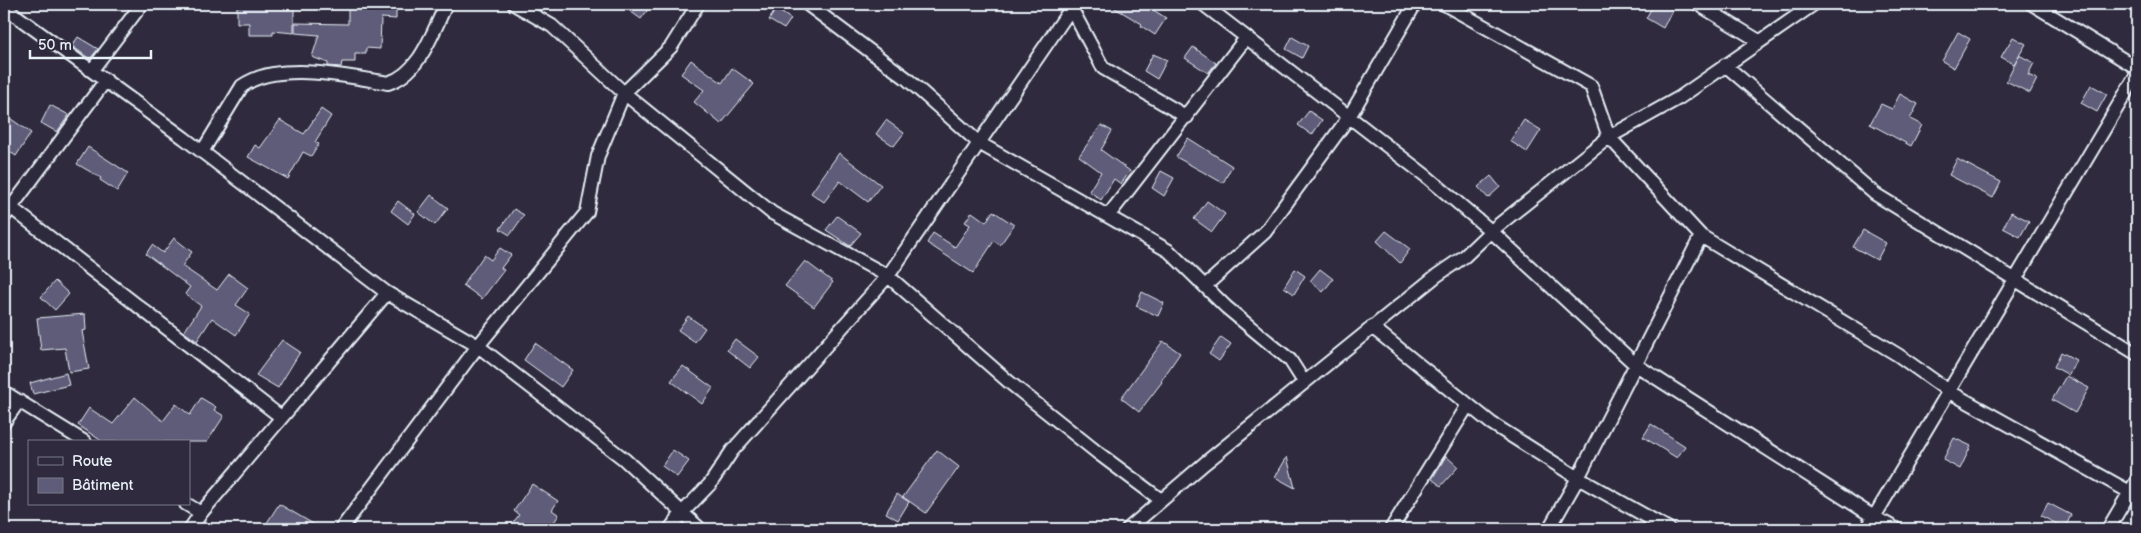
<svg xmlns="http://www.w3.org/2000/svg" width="2141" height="533" viewBox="0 0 2141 533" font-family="'Balsamiq Sans',sans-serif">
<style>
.building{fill:#5e5c79;stroke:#e8f1f8}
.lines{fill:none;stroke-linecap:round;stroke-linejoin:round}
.street-casing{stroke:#e8f1f8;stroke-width:16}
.street{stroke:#2f2a3d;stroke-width:12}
</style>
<rect width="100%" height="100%" fill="#2f2a3d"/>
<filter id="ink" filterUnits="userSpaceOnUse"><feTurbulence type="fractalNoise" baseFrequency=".02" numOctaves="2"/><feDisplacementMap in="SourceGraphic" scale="10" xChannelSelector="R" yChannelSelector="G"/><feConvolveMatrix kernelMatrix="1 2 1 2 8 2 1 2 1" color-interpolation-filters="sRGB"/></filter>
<g filter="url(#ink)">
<!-- building -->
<path class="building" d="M275,4H294V33L273,31V35H249V23H237V6H275Z
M348,4H396V19L381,18L380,49L366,48V54H355V62H342L341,67L328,66V63L312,57L319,35L295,33V23L348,24Z
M620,4H652L641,19Z
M1108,4H1144L1166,18L1155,35L1141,26L1142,24Z
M1654,4H1663L1673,9L1663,28L1646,18Z
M776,9L791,19L784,29L769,20Z
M1958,32L1970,39L1954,68L1942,61Z
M78,37L98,49L90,59L72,46Z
M1292,37L1308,46L1302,58L1286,49Z
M2013,37L2026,44L2014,64L2001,57Z
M1193,47L1216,63L1208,73L1185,58Z
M1153,54L1167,60L1157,79L1144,71Z
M2019,55L2034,63L2028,75L2037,79L2030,93L2006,81Z
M691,60L722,83L732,68L754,84L721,124L694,102L704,90L681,74Z
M2091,85L2107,94L2097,112L2081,103Z
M1900,94L1918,104L1910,119L1922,125L1911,146L1870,124L1881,104L1892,109Z
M50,105L69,115L57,132L41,123Z
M321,109L331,116L315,142L319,144L311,156L303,152L288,179L248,157L255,145L260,148L280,120L304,134Z
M1309,111L1322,120L1312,135L1298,125Z
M4,114L31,133L16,156L4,148Z
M886,120L904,133L894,146L876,134Z
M1524,120L1541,130L1527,152L1510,141Z
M1101,125L1112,131L1101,150L1130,171L1121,184L1114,179L1101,200L1089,191L1101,172L1079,156Z
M1188,138L1232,166L1223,183L1176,157Z
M88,147L128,173L117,191L100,180L101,178L77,164Z
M839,153L881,185L868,202L840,181L824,202L811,193Z
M1957,159L2001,182L1993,198L1949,175Z
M1161,171L1174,178L1164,196L1152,188Z
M1491,176L1500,187L1488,198L1478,187Z
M431,195L448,208L435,225L418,212Z
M398,201L415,214L408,224L391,211Z
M1207,201L1225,214L1212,232L1194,219Z
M514,209L524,215L510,235L500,229Z
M993,211L1014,225L1000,245L994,241L973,273L927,243L933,233L955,247L970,225L965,222L972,212L986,222Z
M2011,212L2029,221L2020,237L2003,228Z
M837,216L861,233L850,246L826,230Z
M1863,230L1886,243L1877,260L1853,247Z
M1386,231L1410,249L1400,263L1377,241Z
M174,238L192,252L182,266L217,290L229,274L248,288L236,305L250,314L236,335L212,318L197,341L184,332L201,306L185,294L190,287L146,254L152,245L163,253Z
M500,248L511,255L501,268L504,270L482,299L463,285L484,255L491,260Z
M805,261L833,282L814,307L785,286Z
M1295,269L1305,276L1294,294L1284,287Z
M1320,269L1333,279L1323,292L1310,281Z
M55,281L69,294L55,310L41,297Z
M1142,292L1164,303L1158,316L1136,306Z
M85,314L86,330L82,331L89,369L69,372L65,348L41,350L37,318Z
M688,316L705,328L695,342L678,330Z
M1221,337L1231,344L1219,361L1209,354Z
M735,339L759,357L750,368L727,350Z
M282,340L300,352L278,388L256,375Z
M1163,341L1180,353L1161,381L1162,382L1139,412L1121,398Z
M535,343L573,370L561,387L524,360Z
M2061,352L2076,360L2069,375L2054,367Z
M683,366L713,388L702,404L671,381Z
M66,373L69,385L33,394L30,383Z
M2066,376L2089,388L2075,413L2052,400Z
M135,397L163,421L176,404L190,415L201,398L216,407L214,410L224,416L207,442H103L78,425L89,408L113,424Z
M1651,424L1685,446L1677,458L1643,437Z
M1954,438L1971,446L1960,469L1943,460Z
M673,450L689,461L677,477L662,466Z
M937,450L959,467L926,513L903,497Z
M1446,456L1458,467L1441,486L1432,479Z
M1287,457L1295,488L1275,477Z
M532,484L558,501L552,510L559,515L549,529H508L519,515L514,511Z
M897,494L909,502L898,520L886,513Z
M2048,503L2071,515L2065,528L2041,516Z
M279,504L322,529H263Z"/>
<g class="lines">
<!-- street casing -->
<g class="street-casing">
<path id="street" d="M514,4L552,26L624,93L772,213L888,276L1009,382L1098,453L1161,500
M807,4L906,78L979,143L1169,251L1226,307L1290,360L1304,382
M1069,4L1103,68L1187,117
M1203,4L1426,176L1491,231L1636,365L1874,517L1896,529
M1444,4L1591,86L1609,137L1701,236L1898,355L1950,392L2137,496
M1698,4L1759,41
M2032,4L2137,68
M4,7L184,138L387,293L478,346L624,459L700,529
M1725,65L1875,194L2137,354
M92,70L142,4
M202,152L242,86C277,61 347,76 388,83C419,74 432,34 445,7V4
M4,202L281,417
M1108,216L1246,38
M4,217L106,80
M1205,286L1265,232L1349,117L1415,4
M1372,327L1491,423L1578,478L1669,529
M4,392L85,442
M4,422L19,401
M186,504L201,513
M190,529L201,513L387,293
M341,529L478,346L587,212L598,156L624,93L671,47L698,4
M670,529L682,513L710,484L732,451L888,276L1074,4
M1128,529L1205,463L1436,276L1465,256L1491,231L1609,137L1679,98L1814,4
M1391,529L1468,405
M1549,529L1578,478L1701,236
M1867,529L2137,74
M2108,529L2137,480"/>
</g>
<!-- street -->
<use href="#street" class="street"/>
</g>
</g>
<!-- margin -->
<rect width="2141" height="533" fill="none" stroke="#2f2a3d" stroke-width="20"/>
<rect x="10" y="10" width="2121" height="513" fill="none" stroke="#e8f1f8" stroke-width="2" filter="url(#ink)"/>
<!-- legend -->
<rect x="28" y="440" width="162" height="65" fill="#2f2a3d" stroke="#797a88"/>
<rect x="38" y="457" width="25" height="8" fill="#2f2a3d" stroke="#797a88"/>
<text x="72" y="466" font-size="15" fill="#e8f1f8">Route</text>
<rect x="38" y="478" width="25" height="15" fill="#5e5c79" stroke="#797a88"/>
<text x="72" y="490" font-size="15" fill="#e8f1f8">Bâtiment</text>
<!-- scale -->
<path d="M30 50v8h121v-8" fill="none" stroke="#e8f1f8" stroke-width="2.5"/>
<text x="38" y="50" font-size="15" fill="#e8f1f8" stroke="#2f2a3d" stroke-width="4" paint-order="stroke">50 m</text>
</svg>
